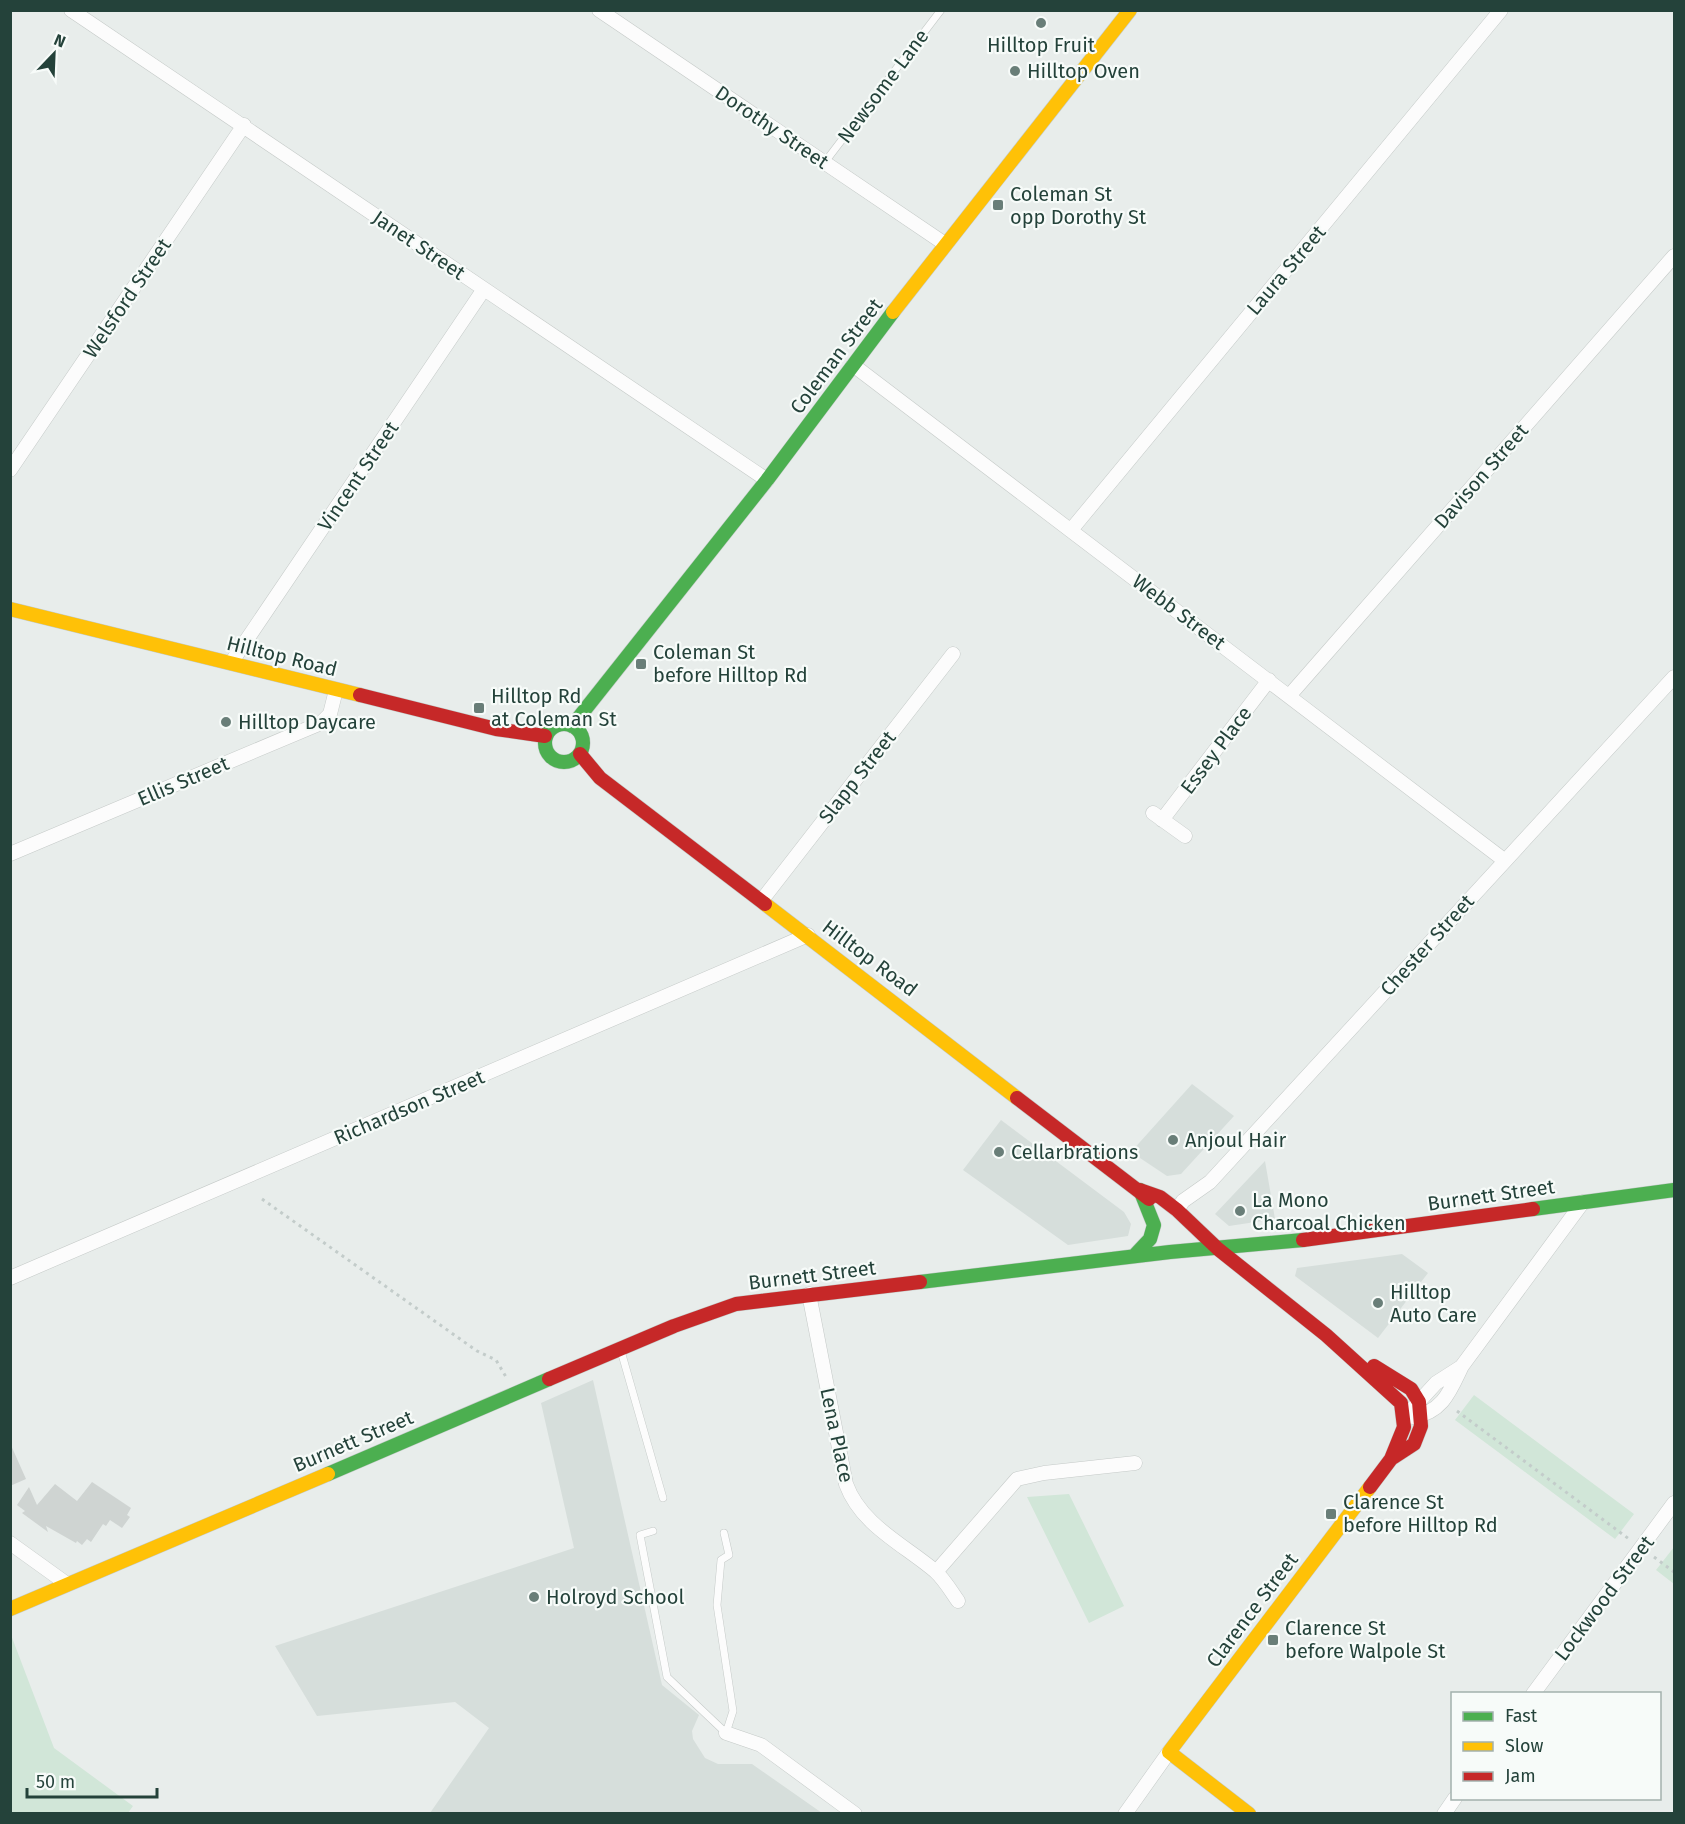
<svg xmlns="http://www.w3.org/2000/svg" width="1685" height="1824" viewBox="0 0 1685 1824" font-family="'Fira Sans',sans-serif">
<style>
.built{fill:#d6dedb}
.green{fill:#d1e6d8}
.building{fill:#cfd4d2}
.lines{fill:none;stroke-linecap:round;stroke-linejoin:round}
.lane-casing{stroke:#c5cac8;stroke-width:8}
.street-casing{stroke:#c5cac8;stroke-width:15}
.fast-casing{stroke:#c3cbc8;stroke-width:15}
.slow-casing{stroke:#c3cbc8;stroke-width:15}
.jam-casing{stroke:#c3cbc8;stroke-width:15}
.path{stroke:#c3ccca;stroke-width:3;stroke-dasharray:3 4.5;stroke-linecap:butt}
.lane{stroke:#fcfcfc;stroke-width:7}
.street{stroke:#fcfcfc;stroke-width:14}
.fast{stroke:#4caf50;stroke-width:14}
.slow{stroke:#ffc107;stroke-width:14}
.jam{stroke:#c62828;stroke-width:14}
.poi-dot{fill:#697e78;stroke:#f7fbf9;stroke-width:2}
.labels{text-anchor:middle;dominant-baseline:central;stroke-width:4.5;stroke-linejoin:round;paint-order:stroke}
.poi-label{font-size:20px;fill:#24423a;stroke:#f7fbf9;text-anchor:start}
.street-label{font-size:20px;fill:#24423a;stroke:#f7fbf9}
</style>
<rect width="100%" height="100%" fill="#e8edeb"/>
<!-- built -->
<path class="built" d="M1192,1084L1234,1116L1181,1174L1167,1176L1131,1152Z
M1001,1120L1124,1212L1131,1224L1128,1236L1068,1245L963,1170Z
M1265,1161L1275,1219L1229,1226L1215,1214Z
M1402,1254L1428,1273L1378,1338L1295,1276L1297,1268Z
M593,1380L662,1685L699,1715L692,1731L693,1739L705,1758L718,1764H752L822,1813H430L489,1728L455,1702L317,1716L275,1646L574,1548L541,1403Z"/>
<!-- green -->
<path class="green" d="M1474,1395L1634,1514L1615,1539L1455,1420Z
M1069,1494L1124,1606L1089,1623L1027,1497Z
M1674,1547V1584L1656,1570Z
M11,1635L54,1748L133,1806L128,1813H11Z"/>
<!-- building -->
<path class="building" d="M10,1443L26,1479L10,1486Z
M92,1482L131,1508L127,1515L130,1517L122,1528L110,1520L106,1526L103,1524L91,1542L87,1539L82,1545L77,1541L76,1543L46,1526L48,1532L22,1513L25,1511L17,1505L29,1487L37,1505L55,1484L77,1501Z"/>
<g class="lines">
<!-- lane casing -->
<g class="lane-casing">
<path id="lane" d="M825,162L941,10
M621,1351L663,1498
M653,1531L640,1535L667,1677L726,1733L733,1711L717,1605L721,1560L729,1555L724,1533"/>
</g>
<!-- street casing -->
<g class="street-casing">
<path id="street" d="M71,10L767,480
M599,10L945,244
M853,365L1504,860
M10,470L244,125
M1071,530L1501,10
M231,663L484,289
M1289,696L1674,256
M1153,813L1185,836
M1162,820L1269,680
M10,854L321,723L330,714L336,690
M762,900L953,654
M1177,1210L1183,1201L1210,1182L1674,677
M10,1278L808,935
M809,1294L846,1484C861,1525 903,1544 935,1571C944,1579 951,1591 958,1601
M1414,1407L1436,1383L1461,1367
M1413,1417C1443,1412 1450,1391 1462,1366L1583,1202
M10,1543L67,1584
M936,1572L1017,1479L1044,1473L1135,1463
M1533,1694L1674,1503
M726,1733L761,1745L855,1814
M1125,1814L1169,1752
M1444,1814L1455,1798"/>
</g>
<!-- fast casing -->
<g class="fast-casing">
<path id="fast" d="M545 743a19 19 0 1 1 38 0a19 19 0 1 1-38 0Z
M572,726L767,480L893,312
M1533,1209L1674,1190
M1134,1256L1150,1239L1154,1225L1140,1190
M920,1282L1170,1252L1303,1240
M328,1474L549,1379"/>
</g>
<!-- slow casing -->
<g class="slow-casing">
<path id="slow" d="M893,312L1130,10
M10,609L360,695
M765,904L1017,1098
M10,1609L328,1474
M1249,1814L1169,1752L1370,1487"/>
</g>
<!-- jam casing -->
<g class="jam-casing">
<path id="jam" d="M360,695L496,729L545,736
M580,754L600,778L765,904
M1017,1098L1149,1199
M1140,1190L1160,1197L1177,1210L1218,1249L1326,1335L1401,1403L1404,1427L1391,1459L1370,1487
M1303,1240L1533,1209
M1374,1366L1411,1389L1419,1402L1421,1426L1414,1444L1391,1459
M549,1379L674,1326L736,1304L920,1282"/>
</g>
<!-- path -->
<path class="path" d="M262,1199L477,1351L496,1360L506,1377
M1457,1411L1629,1539
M1654,1557L1674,1572"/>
<!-- lane -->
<use href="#lane" class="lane"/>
<!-- street -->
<use href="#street" class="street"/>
<!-- fast -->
<use href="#fast" class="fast"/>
<!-- slow -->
<use href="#slow" class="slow"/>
<!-- jam -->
<use href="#jam" class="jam"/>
</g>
<!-- markers -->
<g class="poi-dot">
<circle cx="1041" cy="23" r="6"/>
<circle cx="1015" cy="71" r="6"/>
<rect x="992" y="199" width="12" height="12" rx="3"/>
<rect x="635" y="658" width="12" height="12" rx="3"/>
<rect x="473" y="702" width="12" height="12" rx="3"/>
<circle cx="226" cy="722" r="6"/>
<circle cx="1173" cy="1140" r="6"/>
<circle cx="999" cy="1152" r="6"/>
<circle cx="1240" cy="1211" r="6"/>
<circle cx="1378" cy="1303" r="6"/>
<rect x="1325" y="1508" width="12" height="12" rx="3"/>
<circle cx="534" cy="1597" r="6"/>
<rect x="1267" y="1634" width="12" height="12" rx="3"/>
</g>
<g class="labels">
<!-- poi labels -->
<g class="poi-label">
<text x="1041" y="45" text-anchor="middle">Hilltop Fruit</text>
<text x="1027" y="71">Hilltop Oven</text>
<text x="1010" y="194">Coleman St<tspan x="1010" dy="23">opp Dorothy St</tspan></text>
<text x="653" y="652">Coleman St<tspan x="653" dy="23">before Hilltop Rd</tspan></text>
<text x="491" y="696">Hilltop Rd<tspan x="491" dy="23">at Coleman St</tspan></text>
<text x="238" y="722">Hilltop Daycare</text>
<text x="1185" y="1140">Anjoul Hair</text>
<text x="1011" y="1152">Cellarbrations</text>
<text x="1252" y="1200">La Mono<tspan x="1252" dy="23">Charcoal Chicken</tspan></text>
<text x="1390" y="1292">Hilltop<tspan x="1390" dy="23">Auto Care</tspan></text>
<text x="1343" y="1502">Clarence St<tspan x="1343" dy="23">before Hilltop Rd</tspan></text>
<text x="546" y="1597">Holroyd School</text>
<text x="1285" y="1628">Clarence St<tspan x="1285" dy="23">before Walpole St</tspan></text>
</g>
<!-- street labels -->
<g class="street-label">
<text transform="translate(883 86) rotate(-53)">Newsome Lane</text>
<text transform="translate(772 127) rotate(34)">Dorothy Street</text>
<text transform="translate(419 245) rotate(34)">Janet Street</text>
<text transform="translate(1286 270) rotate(-50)">Laura Street</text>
<text transform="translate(127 298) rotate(-56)">Welsford Street</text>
<text transform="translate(836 356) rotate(-53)">Coleman Street</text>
<text transform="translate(358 476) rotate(-56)">Vincent Street</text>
<text transform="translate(1481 476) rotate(-49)">Davison Street</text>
<text transform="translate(1179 612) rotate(37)">Webb Street</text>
<text transform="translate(282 656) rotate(14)">Hilltop Road</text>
<text transform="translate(1216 750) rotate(-53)">Essey Place</text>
<text transform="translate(857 777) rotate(-52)">Slapp Street</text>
<text transform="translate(183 781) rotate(-23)">Ellis Street</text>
<text transform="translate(1427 945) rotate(-48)">Chester Street</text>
<text transform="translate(870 958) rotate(37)">Hilltop Road</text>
<text transform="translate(409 1107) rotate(-23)">Richardson Street</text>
<text transform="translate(1491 1195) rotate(-8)">Burnett Street</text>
<text transform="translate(812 1275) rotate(-7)">Burnett Street</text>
<text transform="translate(837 1435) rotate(78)">Lena Place</text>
<text transform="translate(353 1441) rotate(-23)">Burnett Street</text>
<text transform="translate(1604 1598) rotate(-53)">Lockwood Street</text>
<text transform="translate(1252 1610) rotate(-53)">Clarence Street</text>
</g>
</g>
<!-- border -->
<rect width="1685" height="1824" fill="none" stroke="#24423a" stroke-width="24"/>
<!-- legend -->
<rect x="1451" y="1692" width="210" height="108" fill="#f7fbf9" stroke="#a3b1ad" stroke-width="1.5"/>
<rect x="1463" y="1712" width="30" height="9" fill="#4caf50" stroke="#a3b1ad" stroke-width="1.5"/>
<text x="1505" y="1722" font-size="18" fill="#24423a">Fast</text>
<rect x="1463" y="1742" width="30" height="9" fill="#ffc107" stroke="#a3b1ad" stroke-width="1.5"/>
<text x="1505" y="1752" font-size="18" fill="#24423a">Slow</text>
<rect x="1463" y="1772" width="30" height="9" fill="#c62828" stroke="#a3b1ad" stroke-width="1.5"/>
<text x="1505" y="1782" font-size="18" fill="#24423a">Jam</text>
<!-- north arrow -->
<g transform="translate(54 54) rotate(23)" stroke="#f7fbf9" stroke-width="4.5" paint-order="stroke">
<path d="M0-4.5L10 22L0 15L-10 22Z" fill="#24423a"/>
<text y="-9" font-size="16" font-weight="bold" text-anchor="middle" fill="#24423a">N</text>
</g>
<!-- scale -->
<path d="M27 1788v9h130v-9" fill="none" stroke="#24423a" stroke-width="3"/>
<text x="36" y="1788" font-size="18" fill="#24423a" stroke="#f7fbf9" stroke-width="4.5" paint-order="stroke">50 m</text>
</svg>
